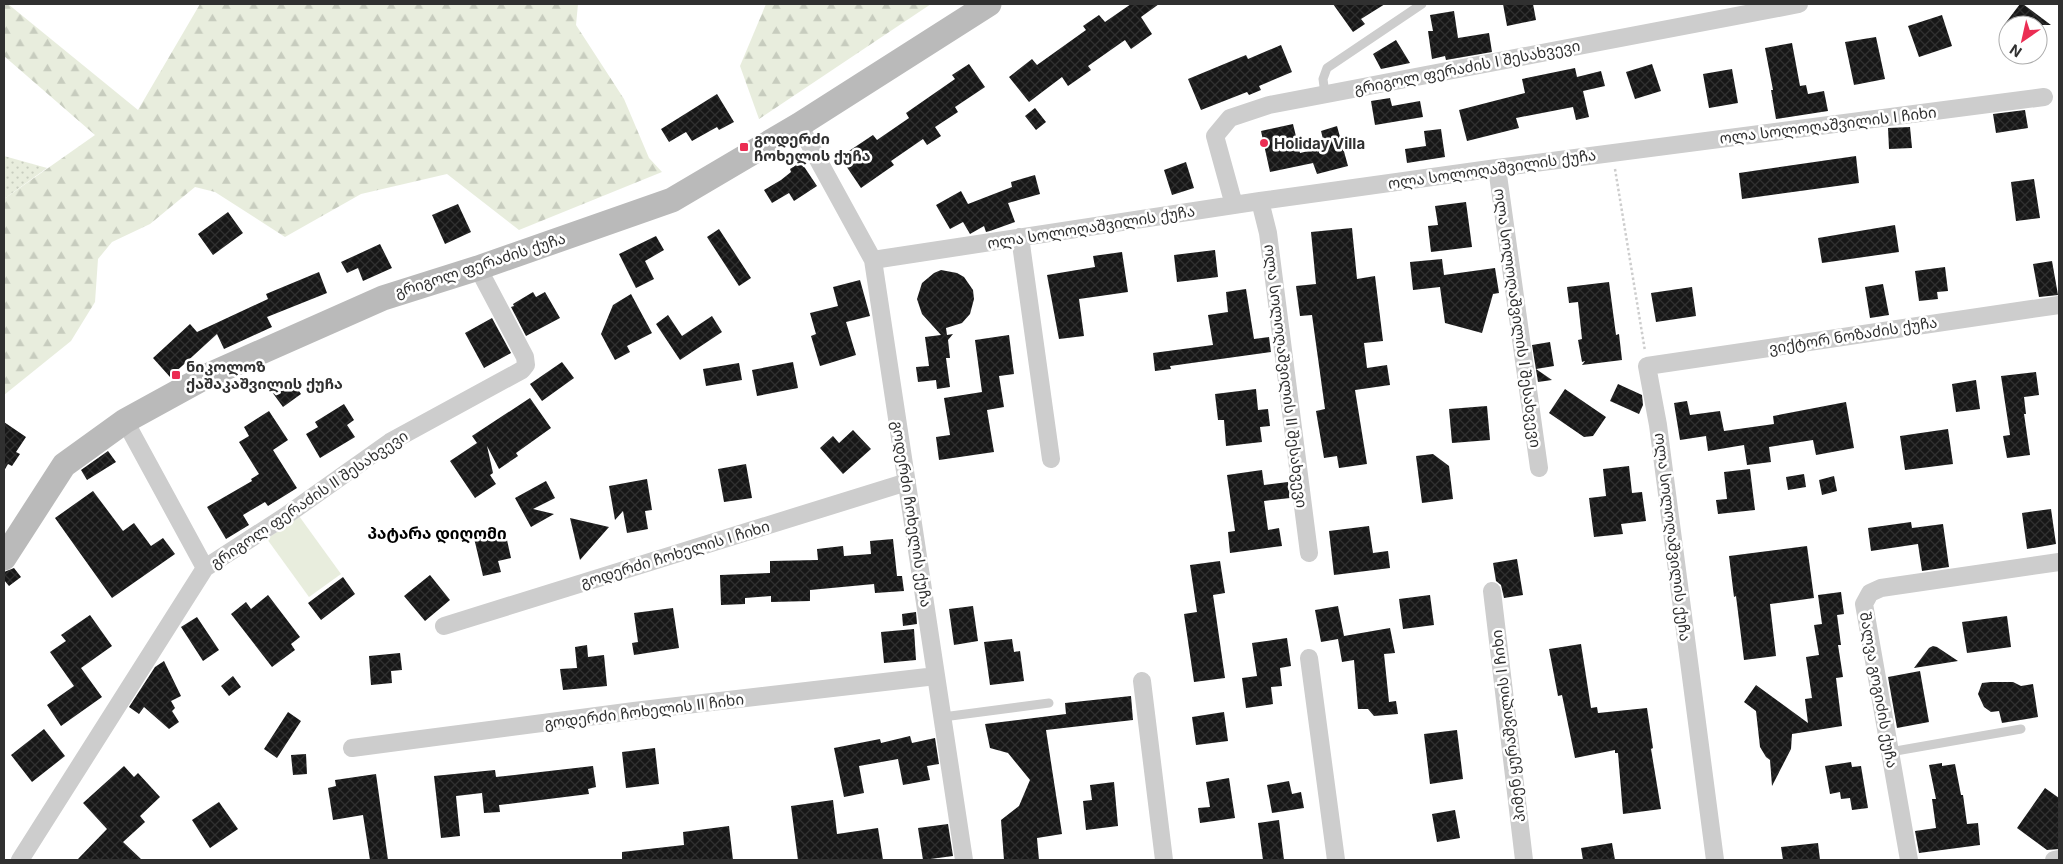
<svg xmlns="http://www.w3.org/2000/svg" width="2063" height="864" viewBox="0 0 2063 864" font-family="Inter,'Noto Sans Georgian',sans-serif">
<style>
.grass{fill:url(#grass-dots)}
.forest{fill:url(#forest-firs)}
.park{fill:#e8eddd}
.building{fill:url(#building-cross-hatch)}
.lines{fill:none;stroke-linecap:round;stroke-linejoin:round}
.path{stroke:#cdcdcd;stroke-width:2.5;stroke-dasharray:2.5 2.5;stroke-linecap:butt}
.lane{stroke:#cdcdcd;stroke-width:9}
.street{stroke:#cdcdcd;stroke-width:18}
.secondary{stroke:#bababa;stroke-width:25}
.poi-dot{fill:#eb2d53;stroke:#fff;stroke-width:2}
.labels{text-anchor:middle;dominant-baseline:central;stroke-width:5;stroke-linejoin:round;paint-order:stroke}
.street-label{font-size:15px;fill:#303030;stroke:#fff}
.poi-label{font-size:15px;font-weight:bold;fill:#303030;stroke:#fff;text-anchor:start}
.neighbourhood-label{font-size:16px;font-weight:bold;fill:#000;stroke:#fff}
</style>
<defs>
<pattern id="grass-dots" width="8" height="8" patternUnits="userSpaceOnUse" patternTransform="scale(1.25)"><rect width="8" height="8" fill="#e8eddd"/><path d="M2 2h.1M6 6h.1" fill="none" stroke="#c7ccbe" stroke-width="1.8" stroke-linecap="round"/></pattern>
<pattern id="forest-firs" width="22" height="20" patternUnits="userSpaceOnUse" patternTransform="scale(1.25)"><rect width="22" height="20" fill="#e8eddd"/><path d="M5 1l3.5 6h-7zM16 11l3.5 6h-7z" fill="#c7ccbe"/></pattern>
<pattern id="building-cross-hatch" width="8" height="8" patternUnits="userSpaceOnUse" patternTransform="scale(1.25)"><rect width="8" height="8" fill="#171717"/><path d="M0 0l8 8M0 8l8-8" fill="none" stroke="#303030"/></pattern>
</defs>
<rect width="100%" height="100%" fill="#fff"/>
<!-- grass -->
<path class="grass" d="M4,156L47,168L4,199Z"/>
<!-- forest -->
<path class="forest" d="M4,4H8L138,110L200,4H578L576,25L624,99L649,158L662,172L519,230L447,174L361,194L285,237L215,192L195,187L150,224L112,242L98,259L95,302L71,341L4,395V199L95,135L4,56Z
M766,4H931L759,119L740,66Z"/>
<!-- park -->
<path class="park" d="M299,516L341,574L309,597L267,539Z"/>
<!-- building -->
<path class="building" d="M1131,4H1159L1141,17L1152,34L1131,49L1125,40L1088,66L1091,70L1068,86L1062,77L1029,102L1009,77L1032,59L1037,65L1086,30L1083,26L1099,15L1105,22Z
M1333,4H1385L1361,19L1365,24L1353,32Z
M1503,4H1533L1536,20L1507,26Z
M2020,4H2023L2051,25H2004Z
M1454,11L1458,38L1489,33L1492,52L1446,60L1445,56L1432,59L1428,31H1433L1430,15Z
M1942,15L1952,46L1919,57L1908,26Z
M1876,37L1885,79L1854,85L1845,42Z
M1396,40L1410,63L1381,69L1373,54Z
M1792,43L1800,86L1806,85L1808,94L1824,91L1828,111L1776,119L1771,90H1773L1765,48Z
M1281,45L1292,72L1259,86L1261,90L1249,95L1247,92L1201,110L1188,79L1246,55L1248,59Z
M969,64L985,87L955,107L958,112L935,127L941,136L927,145L923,139L891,161L894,165L861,188L840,157L873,135L877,140L909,118L906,113L955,79L952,75Z
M1652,64L1661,91L1635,99L1626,72Z
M1575,68L1577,77L1601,71L1605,86L1583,91L1589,117L1576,120L1573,107L1516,118L1519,128L1467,141L1459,110L1525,93L1522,79Z
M1732,69L1738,103L1709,108L1703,74Z
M717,94L734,122L719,130L717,127L692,141L686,132L669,142L661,129Z
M1390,98L1392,106L1420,101L1423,117L1375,125L1371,101Z
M1035,108L1046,122L1036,130L1025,116Z
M2025,110L2028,128L1996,133L1993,114Z
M1293,124L1300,153L1325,147L1321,131L1337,126L1348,166L1317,174L1313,163L1270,172L1261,131Z
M1910,127L1912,148L1889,149L1888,128Z
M1441,129L1445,157L1407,163L1405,149L1426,146L1424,131Z
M1856,156L1859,183L1742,199L1739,173Z
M801,162L817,186L794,201L789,193L772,203L764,190L781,180L791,172L790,169Z
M1186,162L1194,188L1172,195L1164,170Z
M1035,175L1040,194L1008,203L1015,222L990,231L986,232L984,226L970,234L963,222L950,229L936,205L961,191L968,204L1012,187L1011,182Z
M2034,179L2040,218L2016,221L2011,182Z
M1466,202L1472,247L1431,252L1428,226L1438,225L1435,206Z
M458,204L471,232L445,244L432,215Z
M228,212L243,233L213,255L198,234Z
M1895,225L1899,252L1822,263L1818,238Z
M1352,228L1357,279L1375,276L1383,341L1364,343L1367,368L1387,365L1390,385L1355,390L1367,464L1339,468L1337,456L1324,458L1316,411L1325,409L1312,315L1300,316L1296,286L1316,284L1311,232Z
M719,229L751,278L739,286L707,237Z
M656,236L664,250L645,261L654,279L636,288L619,254Z
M380,244L392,268L363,281L358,268L347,273L341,262Z
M1215,250L1218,277L1177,282L1174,255Z
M1122,252L1128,292L1079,299L1084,336L1059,339L1047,275L1095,267L1093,256Z
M1442,259L1444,275L1495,268L1499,293L1493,294L1482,333L1445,323L1440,287L1413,290L1410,262Z
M2052,261L2058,295L2039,297L2033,264Z
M1945,267L1948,291L1937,292L1938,299L1919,301L1915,271Z
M941,270L957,273L964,277L973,290L974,299L970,314L962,323L946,328L947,335L953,334L948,340L950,358H946L950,387L937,389L936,380L918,382L916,367L929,366L925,337L941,335L922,314L917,299L922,283L934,273Z
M319,272L327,293L267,317L272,327L224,349L217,334L170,377L153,358L190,324L197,332L268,299L266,294Z
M860,280L870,316L846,322L856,355L820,366L811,336L816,334L810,313L838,306L833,287Z
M1609,282L1616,335L1619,334L1622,360L1582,365L1585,361L1582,362L1578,340L1582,339L1578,302L1569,303L1567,287Z
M1883,284L1889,315L1870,318L1865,287Z
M1692,287L1696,316L1656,322L1651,293Z
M1246,289L1254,339L1269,337L1271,352L1170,366L1171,369L1155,371L1153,353L1213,345L1208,315L1228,312L1226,292Z
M533,292L536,297L545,292L560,318L526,336L511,307L514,306L513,304Z
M631,294L652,333L627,346L630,352L615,360L601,334L613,305Z
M668,315L682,336L712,316L722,332L680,360L656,324Z
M492,318L511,353L484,368L465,333Z
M1009,335L1014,374L999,376L1004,407L987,410L994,452L939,460L936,437L950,435L944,398L982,392L975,340Z
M1550,342L1554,366L1536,369L1552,380L1538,382L1532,345Z
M562,362L574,378L542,401L530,384Z
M793,362L798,388L757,396L752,370Z
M739,363L742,380L706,386L703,369Z
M2036,372L2039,395L2024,397L2026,414H2024L2030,455L2007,458L2003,436L2010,435L2001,376Z
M291,379L301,394L283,407L272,392Z
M1976,380L1980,409L1956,412L1952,384Z
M1618,384L1642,395L1643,405L1639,414L1610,401Z
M1256,389L1258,410L1268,409L1270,426L1260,427L1262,442L1226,446L1224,420H1218L1215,394Z
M1565,389L1606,417L1593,436L1584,437L1549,413Z
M530,398L551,428L516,453L518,456L499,469L487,446L493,473L490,475L496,484L475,498L450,461L477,443L472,436Z
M1687,401L1690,415L1720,411L1724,431L1774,424L1773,416L1846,402L1854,448L1816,455L1813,440L1769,447L1771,462L1747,465L1744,445L1708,451L1706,436L1680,440L1674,403Z
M344,404L354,420L347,425L355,437L320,458L306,434L318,427L315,422Z
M1487,406L1490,440L1452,443L1449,409Z
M269,411L288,440L273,450L297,488L268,506L265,502L243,515L249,525L226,539L207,507L252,481L251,479L259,474L239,442L249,436L244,427Z
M4,422L26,437L16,452L20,454L12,466L8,464L4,471Z
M1948,429L1953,464L1905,470L1900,436Z
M853,430L871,449L843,474L820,448L833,436L839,443Z
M108,451L116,462L87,480L81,470Z
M1433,454L1449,466L1453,499L1422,503L1416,456Z
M746,464L752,498L724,502L718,469Z
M1629,466L1632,493L1642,492L1646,521L1621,524L1623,534L1594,537L1589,498L1606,496L1603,469Z
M1750,469L1755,510L1718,514L1716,500L1727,499L1724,472Z
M1262,470L1264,485L1288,482L1290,498L1264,501L1268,530L1279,528L1282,546L1230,553L1228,532L1235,531L1227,475Z
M1804,474L1806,487L1788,490L1786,477Z
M1834,476L1837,491L1822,495L1819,480Z
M647,479L652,510L645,511L648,529L627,533L623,511L615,520L609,486Z
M546,481L555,498L533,509L554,514L531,527L515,498Z
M93,491L123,531L134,523L151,546L163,538L175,554L112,598L55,518Z
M2051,509L2056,544L2027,549L2022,513Z
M570,518L609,527L580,560Z
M1911,522L1912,528L1943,524L1949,567L1922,571L1918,544L1871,551L1868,528Z
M1369,526L1373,553L1388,551L1390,568L1334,575L1329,531Z
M505,531L511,558L498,561L501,572L483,576L474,538Z
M893,539L897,576H902L904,591L875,593L874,584L810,590V601L771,602V596L745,598V604L721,605L720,575L770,573V561L818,560L817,549L843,546L844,556L871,554L870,541Z
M1807,546L1814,598L1770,604L1776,656L1744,660L1736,596L1734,597L1729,556Z
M1517,559L1523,595L1504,598L1501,585L1496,581L1493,563Z
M1220,561L1225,593L1213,595L1225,678L1194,682L1184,614L1197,612L1190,565Z
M14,568L21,577L9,586L4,580V572Z
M430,575L450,600L425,621L404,596Z
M343,577L355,594L321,620L308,603Z
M1841,592L1844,614L1837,615L1841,645H1838L1843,677L1836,678L1842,726L1792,734L1791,749L1772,786L1770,760L1766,757L1760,747L1756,711L1744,702L1756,685L1808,723L1805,699L1812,698L1806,657L1819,655L1814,625L1822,624L1818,595Z
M268,595L300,637L291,644L295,650L272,667L231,614L246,602L251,609Z
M1430,595L1434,625L1403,629L1399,599Z
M973,606L978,641L954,645L949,609Z
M1338,606L1344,636L1390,628L1395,653L1384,654L1389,702L1396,701L1398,714L1374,716L1368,709H1358L1354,660L1342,662L1338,639L1321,642L1315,610Z
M673,608L679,648L634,655L632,643L638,642L634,613Z
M916,612L917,624L903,626L902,614Z
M90,615L112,646L81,668L102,697L61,726L47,705L74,686L50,652L66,641L61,635Z
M2007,616L2011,647L1967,653L1962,622Z
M197,617L219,650L203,661L181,627Z
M914,629L916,660L884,663L881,632Z
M1287,638L1291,666L1280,668L1282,686L1271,687L1273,704L1246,708L1242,678L1257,676L1252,643Z
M1012,639L1014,652L1020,651L1024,681L990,685L984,642Z
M1581,644L1591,708L1597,707L1598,713L1647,708L1653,748L1651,749L1661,809L1623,814L1618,753H1615V750L1575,758L1562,695L1558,696L1549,649Z
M587,645L588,657L604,655L607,686L563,690L560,669L577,668L575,647Z
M1933,646L1937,647L1958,661L1914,668L1929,648Z
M400,653L402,670L391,671L392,683L371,685L369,656Z
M164,661L181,696L171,701L175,708L172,711L179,722L169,729L144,707L139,714L129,707L155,667Z
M1920,671L1929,722L1897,728L1888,677Z
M233,676L241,687L229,696L221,686Z
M1991,682H2013L2021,686L2033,684L2038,717L2002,723L1999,711L1991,712L1984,707L1978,694L1982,683Z
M1131,696L1133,720L1046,730L1062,834L1037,838L1039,860H1004L1001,820L1019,806L1030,780L1008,753L990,748L985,724L1066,714L1065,703Z
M288,712L301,721L277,758L264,749Z
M1224,712L1228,741L1196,745L1192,717Z
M44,729L65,756L32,782L11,755Z
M1457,730L1463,779L1430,784L1424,734Z
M910,736L912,743L935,738L939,764L927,766L930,780L903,785L898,759L859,766L864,793L844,797L834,748L880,739L881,743Z
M655,748L659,784L626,788L622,752Z
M306,754L307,774L293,775L291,755Z
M1851,762L1852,767L1861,766L1868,808L1852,810L1850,798L1841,799L1840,792L1830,794L1825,766Z
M1942,763V766L1955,764L1961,795H1963L1967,824L1978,823L1980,845L1919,853L1915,831L1936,828L1932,799H1936L1929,765Z
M124,766L134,777L138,773L160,797L140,816L145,822L123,842L142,860H77L107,829L83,803Z
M593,766L596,787L588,789L589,794L499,805L500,812L484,813L482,793L456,796L460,836L441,838L434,776L495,770L496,777Z
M376,774L388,860H370L363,815L333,820L328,788L336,786L335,780Z
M1229,778L1235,818L1200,823L1198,808L1210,807L1206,782Z
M1289,781L1292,794L1301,792L1304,808L1272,813L1267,785Z
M1114,782L1118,826L1086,830L1083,801L1092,800L1090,785Z
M2045,788L2059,798V849L2047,850L2017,828Z
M833,800L837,834L878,828L883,860H798L791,806Z
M219,802L238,829L210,848L192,820Z
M1455,810L1460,838L1437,842L1432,814Z
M1279,820L1284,860H1263L1258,823Z
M948,824L953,856L923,860L918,828Z
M729,826L733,860H622V852L684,845L683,832Z
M1612,843L1615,860H1583L1581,848Z
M1818,843L1820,860H1783L1781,847Z"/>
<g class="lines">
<!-- path -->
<path class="path" d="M1615,169L1645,351"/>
<!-- lane -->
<path class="lane" d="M1325,94L1323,79L1327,68L1422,4
M943,717L1049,703
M1890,752L2021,729"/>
<!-- street -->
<path class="street" d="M799,125L873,260L964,860
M1497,168L1539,468
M1260,201L1268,233L1309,553
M1234,205L1215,136L1230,118L1269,105L1799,4
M1020,237L1051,459
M873,260L1260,201L1497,168L2044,97
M205,568L284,517L390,442L522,370L526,365L525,357L478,268
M1492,591L1524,860
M444,626L907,482
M1309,658L1336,860
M1142,681L1164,860
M352,748L634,711L936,676
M20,860L205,568L125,421
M1715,860L1658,425L1647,366L2059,305
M1909,860L1864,604L1870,593L1881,588L2059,562
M2054,860L2059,859"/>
<!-- secondary -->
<path class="secondary" d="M4,558L64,465L125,421L207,376L383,298L478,268L672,200L799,125L989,4"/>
</g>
<!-- markers -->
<g class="poi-dot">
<circle cx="1264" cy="143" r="5"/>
<rect x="739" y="142" width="10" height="10" rx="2.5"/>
<rect x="171" y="370" width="10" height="10" rx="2.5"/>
</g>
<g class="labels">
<!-- street labels -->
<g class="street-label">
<text transform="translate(1467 67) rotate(-11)">გრიგოლ ფერაძის I შესახვევი</text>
<text transform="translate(1828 125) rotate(-7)">ოლა სოლოღაშვილის I ჩიხი</text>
<text transform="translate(1492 169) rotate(-8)">ოლა სოლოღაშვილის ქუჩა</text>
<text transform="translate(1091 227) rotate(-9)">ოლა სოლოღაშვილის ქუჩა</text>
<text transform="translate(480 265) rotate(-18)">გრიგოლ ფერაძის ქუჩა</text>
<text transform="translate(1518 318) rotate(82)">ოლა სოლოღაშვილის I შესახვევი</text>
<text transform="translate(1853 335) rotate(-9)">ვიქტორ ნოზაძის ქუჩა</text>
<text transform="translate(1286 376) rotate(83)">ოლა სოლოღაშვილის II შესახვევი</text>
<text transform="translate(309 499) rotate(-34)">გრიგოლ ფერაძის II შესახვევი</text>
<text transform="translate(912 514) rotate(81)">გოდერძი ჩოხელის ქუჩა</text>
<text transform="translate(1673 537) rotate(83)">ოლა სოლოღაშვილის ქუჩა</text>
<text transform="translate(675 554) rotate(-17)">გოდერძი ჩოხელის I ჩიხი</text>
<text transform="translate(1879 690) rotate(80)">შალვა გოგიძის ქუჩა</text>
<text transform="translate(644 711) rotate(-7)">გოდერძი ჩოხელის II ჩიხი</text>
<text transform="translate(1508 726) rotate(-97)">პიმენ ყურაშვილის I ჩიხი</text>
</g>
<!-- poi labels -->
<g class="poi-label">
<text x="754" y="138">გოდერძი<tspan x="754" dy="17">ჩოხელის ქუჩა</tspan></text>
<text x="1274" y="143">Holiday Villa</text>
<text x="186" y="366">ნიკოლოზ<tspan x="186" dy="17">ქაშაკაშვილის ქუჩა</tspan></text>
</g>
<!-- neighbourhood labels -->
<g class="neighbourhood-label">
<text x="437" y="533">პატარა დიღომი</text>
</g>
</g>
<!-- border -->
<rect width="2063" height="864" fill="none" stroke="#303030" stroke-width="10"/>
<!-- north arrow -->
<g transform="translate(2023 40) rotate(214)"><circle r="24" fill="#ffffff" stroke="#acacac"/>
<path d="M0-4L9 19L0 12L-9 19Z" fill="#eb2d53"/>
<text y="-8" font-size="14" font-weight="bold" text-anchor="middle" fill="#303030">N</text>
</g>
</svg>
